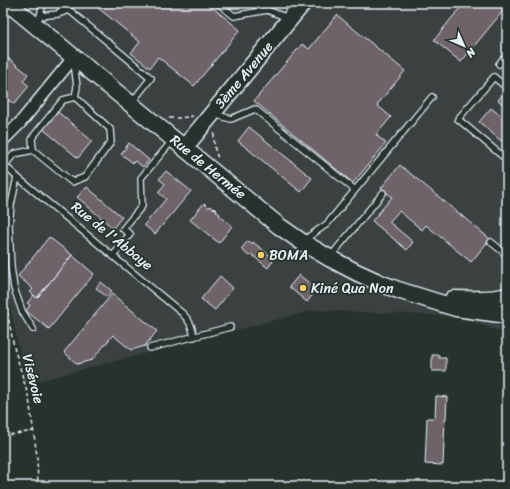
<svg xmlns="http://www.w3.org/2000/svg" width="510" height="489" viewBox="0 0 510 489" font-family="Sriracha,sans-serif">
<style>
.built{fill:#3b413f}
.building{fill:#6d6368;stroke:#e8f1f8}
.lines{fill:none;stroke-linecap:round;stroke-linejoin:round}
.lane-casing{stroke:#e8f1f8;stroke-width:8}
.street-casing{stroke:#e8f1f8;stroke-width:14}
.secondary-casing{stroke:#e8f1f8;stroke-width:19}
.path{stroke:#e8f1f8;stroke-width:1.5;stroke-dasharray:4 3;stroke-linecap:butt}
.lane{stroke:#26332d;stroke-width:5.5}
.street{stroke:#26332d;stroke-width:11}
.secondary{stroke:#26332d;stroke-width:16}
.poi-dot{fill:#ffd166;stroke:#26332d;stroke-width:1.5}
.labels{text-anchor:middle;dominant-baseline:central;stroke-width:3.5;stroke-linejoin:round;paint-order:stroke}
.street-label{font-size:14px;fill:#e8f1f8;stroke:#26332d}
.poi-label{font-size:14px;fill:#e8f1f8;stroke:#26332d;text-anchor:start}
</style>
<rect width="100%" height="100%" fill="#26332d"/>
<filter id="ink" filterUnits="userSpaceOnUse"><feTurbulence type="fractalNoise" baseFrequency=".025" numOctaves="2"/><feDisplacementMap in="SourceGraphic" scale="8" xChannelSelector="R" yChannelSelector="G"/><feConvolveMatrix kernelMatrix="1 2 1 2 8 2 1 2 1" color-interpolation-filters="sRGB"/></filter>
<g filter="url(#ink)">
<!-- built -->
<path class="built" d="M3,3H507V333L452,316L314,310L26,384L8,296L3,239V217L5,177H3Z"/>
<!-- building -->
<path class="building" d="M92,3H207L240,30L194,86L158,57L150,68L131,53L140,42Z
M464,3H507V6L461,62L434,40Z
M337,15L405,71L377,105L391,117L376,135L386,143L353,183L254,101L302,44L309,49Z
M3,54L28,74L23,81L29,86L14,104L8,100L3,106Z
M505,92L507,94V108L498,100Z
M491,108L506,120L507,118V146L479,122Z
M58,112L92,141L78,158L43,129Z
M249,127L312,178L301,192L238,141Z
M129,143L149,160L143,167L135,161L133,163L121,154Z
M400,165L490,239L471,262L426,225L422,230L399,211L389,222L413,242L407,250L372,221L392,197L381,188Z
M166,171L191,191L155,234L144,225L166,199L158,192L165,184L159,179Z
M87,187L122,217L113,228L77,197Z
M204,203L209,208L210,206L214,209L215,208L217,210L216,211L220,214L219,215L232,226L219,243L190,220Z
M49,237L72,255L37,298L30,292L33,289L18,276Z
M248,241L252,244L253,242L274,259L268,268L251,254L249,256L241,249Z
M72,255L94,274L49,329L26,311L30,305L27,303L34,295L37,298Z
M299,275L317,289L307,302L289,287Z
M220,276L233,288L215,310L201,299Z
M101,282L112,291L107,297L96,288Z
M112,294L157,331L145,346L131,350L113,335L92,360L77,364L64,352Z
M432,355H439V358H446V371H432Z
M436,396L447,397L446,419H445L443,465L425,464L427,418H435Z"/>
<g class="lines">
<!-- lane casing -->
<g class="lane-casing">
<path id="lane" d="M218,3L234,16L267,10L288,18
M59,13L67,3
M40,16L58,14L69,10L151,78L132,102
M39,18L40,16L43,3
M499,64L507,54
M507,88L494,77L458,119L507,160
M214,114L231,119L255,109L355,190
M33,150L32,138L63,100L75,97
M3,164L17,177L182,313C190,321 192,326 194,337
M4,166L14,154L33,150L72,182L85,177L111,142L110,129L75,97L77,87L74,62
M17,177L11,205L9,226L11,267L14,288L22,311L33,329
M304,240L327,224L432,97
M491,242L507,255
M113,256L130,234L123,229L142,206L141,178L172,141
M332,257L335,251L383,193
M150,348L230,327"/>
</g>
<!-- street casing -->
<g class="street-casing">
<path id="street" d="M3,140L20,123L74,57"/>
</g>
<!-- secondary casing -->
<g class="secondary-casing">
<path id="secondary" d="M8,3L279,226L302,242L331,259L356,272L380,283L398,290L456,308L507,315
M184,148L303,3
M453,299C470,299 490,301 507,296"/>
</g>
<!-- path -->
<path class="path" d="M169,118H180L193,116
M214,133C214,144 214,150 219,160
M3,278L8,316L14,347L29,399L37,456L38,486
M3,436L33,431"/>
<!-- lane -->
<use href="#lane" class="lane"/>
<!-- street -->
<use href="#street" class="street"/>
<!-- secondary -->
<use href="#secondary" class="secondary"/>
</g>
</g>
<!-- markers -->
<g class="poi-dot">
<circle cx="261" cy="255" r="4"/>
<circle cx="303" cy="288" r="4"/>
</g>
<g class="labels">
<!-- street labels -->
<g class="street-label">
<text transform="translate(244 75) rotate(-50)">3ème Avenue</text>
<text transform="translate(208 167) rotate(39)">Rue de Hermée</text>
<text transform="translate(112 236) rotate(39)">Rue de l'Abbaye</text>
<text transform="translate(33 379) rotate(76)">Visévoie</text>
</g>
<!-- poi labels -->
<g class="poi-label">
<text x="269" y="255">BOMA</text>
<text x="311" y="288">Kiné Qua Non</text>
</g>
</g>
<!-- margin -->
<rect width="510" height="489" fill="none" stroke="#26332d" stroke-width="16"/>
<rect x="8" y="8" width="494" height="473" fill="none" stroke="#e8f1f8" stroke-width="1.5" filter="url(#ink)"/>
<!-- north arrow -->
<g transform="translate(464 46) rotate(135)" stroke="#26332d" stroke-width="3" paint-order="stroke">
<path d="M0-3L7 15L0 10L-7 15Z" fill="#e8f1f8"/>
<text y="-6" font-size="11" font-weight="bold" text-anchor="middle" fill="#e8f1f8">N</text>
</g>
</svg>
